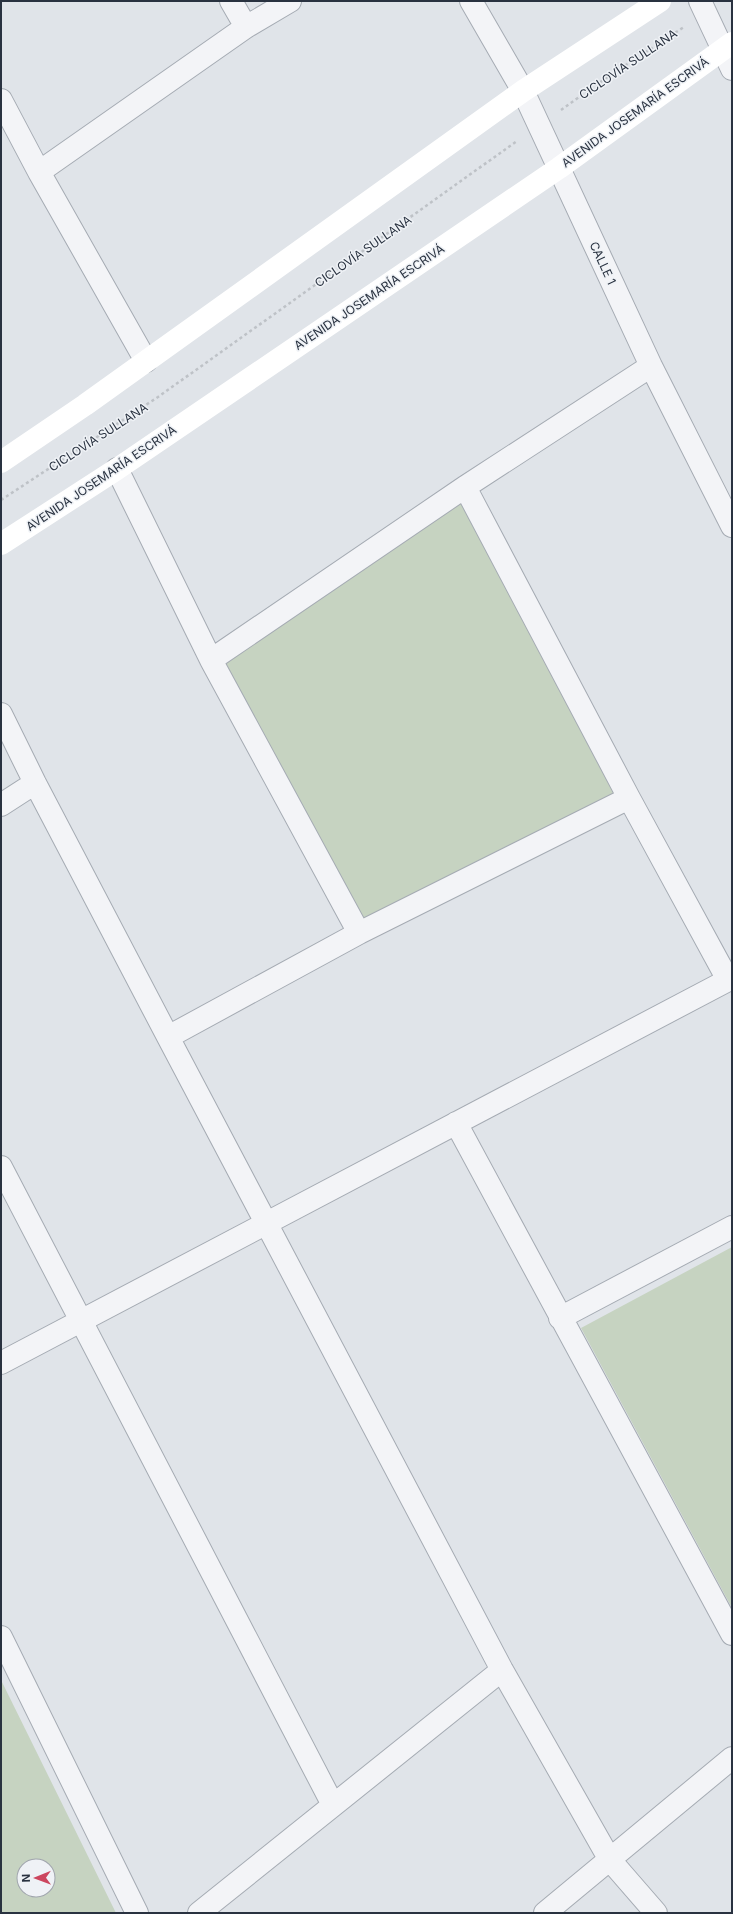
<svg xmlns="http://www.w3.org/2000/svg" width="733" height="1914" viewBox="0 0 733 1914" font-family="Inter,sans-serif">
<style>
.green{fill:#c6d3c1;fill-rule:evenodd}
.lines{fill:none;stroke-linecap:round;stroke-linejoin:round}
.minor-casing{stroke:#a5abb3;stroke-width:24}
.path{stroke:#bec2c7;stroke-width:2.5;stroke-dasharray:3 3;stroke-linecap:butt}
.minor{stroke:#f3f4f7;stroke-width:22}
.secondary{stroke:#fff;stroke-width:22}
.labels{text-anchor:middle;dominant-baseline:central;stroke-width:3;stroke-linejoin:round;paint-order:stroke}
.street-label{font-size:12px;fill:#293240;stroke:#eff2f6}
</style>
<rect width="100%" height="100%" fill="#e0e4e9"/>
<!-- green -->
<path class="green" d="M465,487L629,798L359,933L211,660Z
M732,1247V1608L581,1328Z
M1,1680L116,1913H1ZM24,1866H48V1890H24Z"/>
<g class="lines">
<!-- minor casing -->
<g class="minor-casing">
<path id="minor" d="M231,1L246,27
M471,1L523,91L651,366L732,526
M700,1L732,69
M1,100L39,172L146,361
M39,172L246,27L290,1
M117,469L211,660L359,933
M465,487L629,798L728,980
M211,660L465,487L651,366
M1,714L35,783L168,1037L502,1670L610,1860L656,1913
M1,805L35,783
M168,1037L359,933L629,798
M456,1123L732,1634
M1,1167L333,1805
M560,1318L732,1227
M1,1363L732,978
M1,1637L137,1913
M199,1913L502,1670
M545,1913L732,1758"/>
</g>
<!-- path -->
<path class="path" d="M561,110L606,78L684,27
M1,500L158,397L517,141"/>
<!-- minor -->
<use href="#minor" class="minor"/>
<!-- secondary -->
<path class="secondary" d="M1,462L85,405L523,91L660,1
M1,544L117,469L559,168L732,43"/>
</g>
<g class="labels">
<!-- street labels -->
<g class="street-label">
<text transform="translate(628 64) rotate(-34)">CICLOVÍA SULLANA</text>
<text transform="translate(635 112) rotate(-36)">AVENIDA JOSEMARÍA ESCRIVÁ</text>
<text transform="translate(363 251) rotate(-35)">CICLOVÍA SULLANA</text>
<text transform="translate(603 263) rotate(65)">CALLE 1</text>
<text transform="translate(369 297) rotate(-34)">AVENIDA JOSEMARÍA ESCRIVÁ</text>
<text transform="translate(98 437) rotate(-33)">CICLOVÍA SULLANA</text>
<text transform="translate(101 478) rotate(-34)">AVENIDA JOSEMARÍA ESCRIVÁ</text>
</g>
</g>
<!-- border -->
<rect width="733" height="1914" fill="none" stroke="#293240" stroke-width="4"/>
<!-- north arrow -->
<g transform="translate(36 1878) rotate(269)"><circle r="19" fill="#eff2f6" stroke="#a0a5ad"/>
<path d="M0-3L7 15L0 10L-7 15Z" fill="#cc465e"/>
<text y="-6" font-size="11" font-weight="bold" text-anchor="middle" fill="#293240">N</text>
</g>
</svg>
